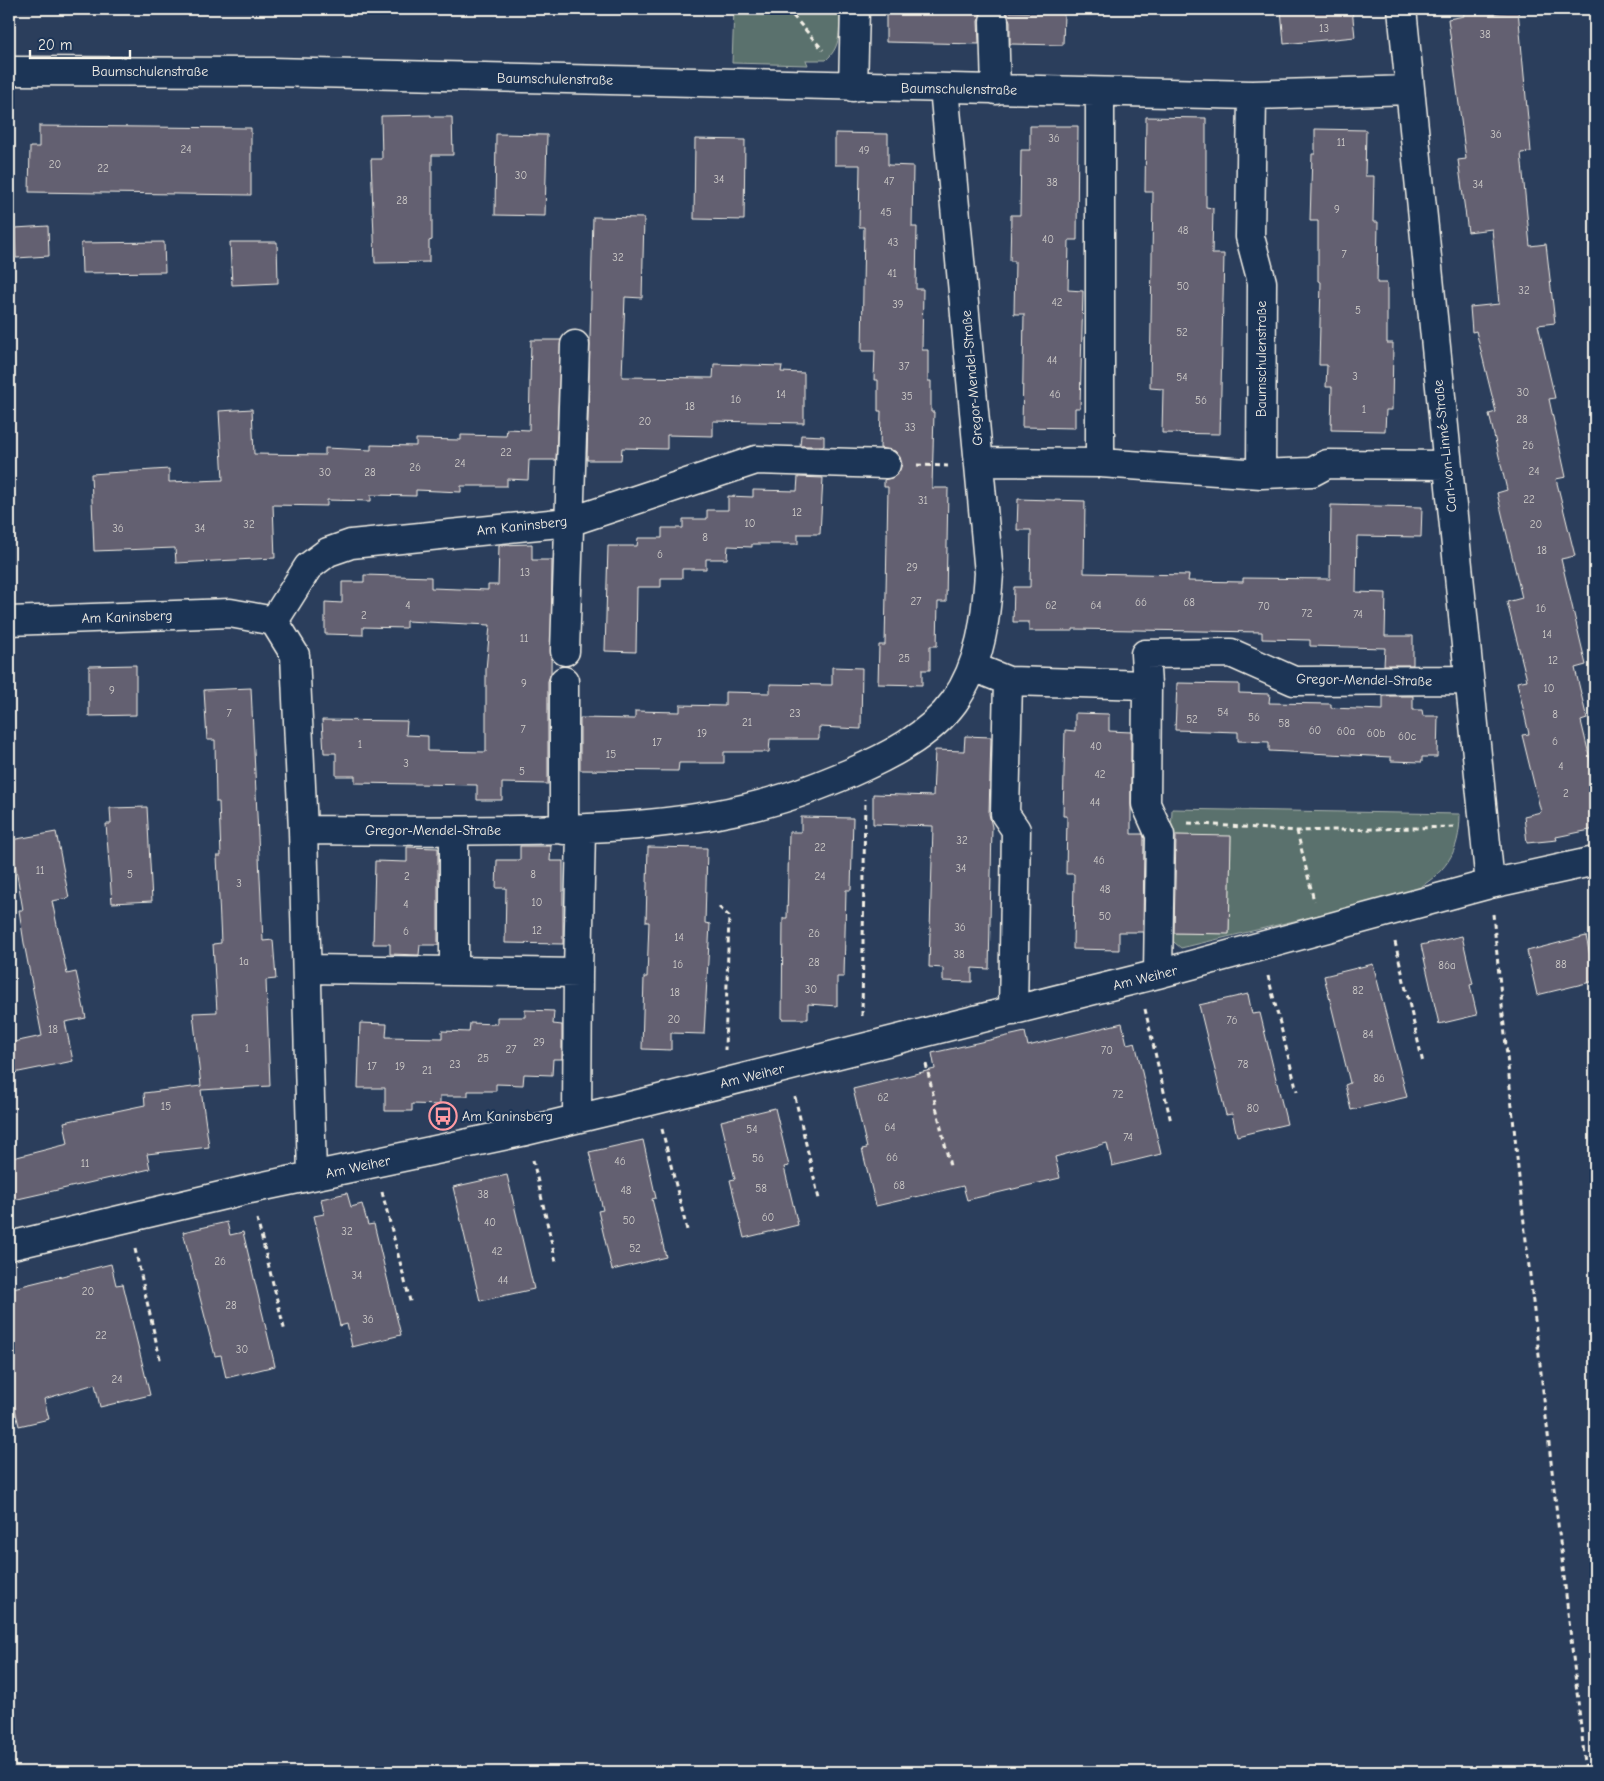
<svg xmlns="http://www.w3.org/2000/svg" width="1604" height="1781" viewBox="0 0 1604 1781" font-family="'Comic Neue',sans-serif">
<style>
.green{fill:#5a716d;stroke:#a7b1aa}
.building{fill:#646071;stroke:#f4f1e8}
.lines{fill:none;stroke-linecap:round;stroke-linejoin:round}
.minor-casing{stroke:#f4f1e8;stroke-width:31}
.path{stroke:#f4f1e8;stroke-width:3;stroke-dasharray:5 4;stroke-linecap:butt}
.minor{stroke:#1d3557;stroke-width:28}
.labels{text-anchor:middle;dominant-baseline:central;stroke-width:4.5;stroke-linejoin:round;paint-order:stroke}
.number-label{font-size:11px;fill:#d0cdca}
.street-label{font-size:14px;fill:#f4f1e8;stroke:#1d3557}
.poi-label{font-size:14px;fill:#f4f1e8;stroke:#1d3557;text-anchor:start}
</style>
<rect width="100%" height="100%" fill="#2b3e5c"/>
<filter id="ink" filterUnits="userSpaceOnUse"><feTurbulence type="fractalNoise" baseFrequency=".02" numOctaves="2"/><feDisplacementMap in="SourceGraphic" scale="10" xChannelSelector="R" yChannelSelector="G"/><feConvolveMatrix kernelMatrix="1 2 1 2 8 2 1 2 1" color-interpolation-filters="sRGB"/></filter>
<g filter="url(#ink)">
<!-- green -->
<path class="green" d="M734,9H840C839,29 842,46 826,60H806L808,65L732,63Z
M1172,809L1460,814C1460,854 1445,873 1411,893L1181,948L1169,938V933H1229L1231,837L1171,835Z"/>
<!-- building -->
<path class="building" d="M886,9H985L978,21L979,44L886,42Z
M1281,9H1352L1355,37L1284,44Z
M1463,9H1489L1490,14L1518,10L1531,152L1521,153L1530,246L1546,244L1555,323L1538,325L1555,398L1549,399L1566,477L1556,479L1575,556L1561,559L1586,665L1575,668L1587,719L1581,721L1595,780V829L1556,837L1557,840L1527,843L1524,816L1541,812L1522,735L1529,734L1517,682L1527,680L1507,602L1522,598L1497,493L1507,490L1489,414L1496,412L1476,331L1472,332L1470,307L1499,304L1492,229L1468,232L1458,160L1466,159L1448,19L1464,16Z
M1006,12L1064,13L1063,45L1010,44V21Z
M431,115V117H452L453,155H432V240L429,241V262L375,263L371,159H382L381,116Z
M1146,117L1206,118V207L1213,208L1212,254H1224L1220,434L1162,433L1163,389L1150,388L1153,192H1145Z
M39,126L251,128V195L29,192L30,147H39Z
M1030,126H1078L1077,240H1069L1068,290L1083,291L1080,408H1075V428L1022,427L1024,314H1014L1015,261H1010L1011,215H1020L1021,150H1030Z
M1315,129L1366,130L1365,176H1374L1373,222H1378L1377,283H1387V343H1393L1392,410H1386L1385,431L1331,430L1332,387H1326L1327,365H1319L1321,282L1318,281V221H1310L1312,154H1315Z
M835,133L888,134V165L913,166L912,227H917L916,289H923L922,350H928V381H931V412H934L932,488H948L946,602H938L937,646H930V670H922V685L878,684L879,645H885L888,487H884V480L894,477L899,472L902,464L900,457L895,451L880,448L881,411H878V380H874L875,351H862L864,227H859L860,165H835Z
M496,134L547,135L545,216L495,215Z
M695,139L745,140L744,220L694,219Z
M593,217L644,218L642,298L625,297L622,377L713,378L714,364L782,366L781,372L804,373V423L713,421V436L667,435V449L622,448L621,460H587Z
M48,226L49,256L16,258L15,228Z
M164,242L165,272L82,273L81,243Z
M230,242H277L278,283L232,285Z
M531,340H561L556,460H529L528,480L507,479V486H461V492L416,490V496L371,495V501L327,500V506L273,505L275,558L176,563L175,548L94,551L91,474L169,469V482L223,480L219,411L252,409L254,454L325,455V448L371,450V445L416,446V439L461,440V435L506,436L507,429L529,430Z
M801,435L824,436V446H800Z
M798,477L823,478L820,534H798V544H752V547L728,546L727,559H706V569H682V578H661V587H637L636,652L605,651L608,546H637L638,538H662V528H683V519H707V510H728V496L753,497V490L797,491Z
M1018,499L1085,501L1084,573L1189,575L1188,581L1243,582V578L1330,579L1331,505L1422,507L1421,537L1357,536L1356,592L1386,593L1385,636H1413V665H1384L1385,648L1310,646V640L1262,639V632L1073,629V631H1029V622H1013L1014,587H1030L1031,530H1017Z
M532,544V560H552L551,673L548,681V784L502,783V800H477V785L355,783V776H336V753H324L322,720L407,721L406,735L428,736V751L486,752V670L490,625L406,621V628L363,627V635L325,634V602L342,603V582H364V575L431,577V588L488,590V585H498L499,545Z
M136,665V715L89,716V666Z
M832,667L862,668L861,729L819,727V739H770L769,752H724V763H679L678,771L580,770V718L635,719V711L680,712V705L725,706V692L770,693V684L832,685Z
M1177,683L1239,684V693L1270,694L1269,703L1331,704V708L1383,710V696H1413V710H1422L1423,716H1438L1437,757H1422V762L1391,761V757L1269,751V742L1238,741V732L1175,730Z
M251,688L263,941L273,940L276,979L266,980L270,1086L201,1090L209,1147L147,1154L150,1169L9,1201V1159L68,1144L64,1122L145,1105L144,1093L201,1086L193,1013L217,1012L213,944L221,943L217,856H221L219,802H216L215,740H207L204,690Z
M1075,713L1109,714V731L1131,732V834H1143L1144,838L1143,932H1119V950L1073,949L1074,874H1066L1067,816H1063L1065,730L1075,731Z
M965,736L991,737L989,814L992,827L989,969L972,968V982L943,981V968L929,967L933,826L873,824V794L933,796L935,750L964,751Z
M147,807L152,901L112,903L106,824H111L110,808Z
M801,817L853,818L851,890H846L844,977H837V1006L808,1004V1019H782L783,918H787L789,832H801Z
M56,832L69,898L52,901L67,974L76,972L86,1018L65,1022L73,1061L9,1074V1043L42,1036L24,943L19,910H23L11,840Z
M1176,835L1231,836L1229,934L1174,933Z
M520,846H551L550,861H563V944L505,943L506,888H496L497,860H520Z
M407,847L438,848V945H420L419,955L390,954V944H373L375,861L407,862Z
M648,847L707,848L705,923L710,924L704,1034L671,1033V1050L642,1049L644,977H647L649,922H646Z
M1462,936L1473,984L1470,985L1477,1015L1439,1024L1421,945Z
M1586,936L1595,981L1537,995L1527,951Z
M1373,964L1407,1097L1351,1110L1345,1085L1350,1083L1324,976Z
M1248,994L1252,1014L1260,1013L1287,1124L1237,1136L1232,1114L1226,1115L1199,1005Z
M525,1010L554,1011L553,1024L562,1025V1059H553L552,1075L524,1074L523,1085L496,1084V1091H468V1096H440V1105L412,1104V1111H385V1088H358L360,1023L387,1024L386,1037L442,1038V1031L469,1032L470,1023L497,1024V1017H525Z
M1122,1023L1127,1044L1135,1042L1161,1154L1112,1166L1107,1143L1055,1157L1060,1178L967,1200L963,1186L876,1206L862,1149L867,1148L853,1089L935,1069L932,1053L1025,1032L1028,1046Z
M775,1108L789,1166L784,1167L798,1225L744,1238L730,1180L735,1179L721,1121Z
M643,1140L656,1198L652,1199L666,1257L612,1270L598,1211L603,1210L589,1152Z
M507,1175L534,1289L480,1301L453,1187Z
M347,1193L351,1207L362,1204L368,1225L374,1224L401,1335L352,1347L347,1324L340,1326L314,1216L324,1214L321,1199Z
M227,1222L230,1235L243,1232L275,1366L226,1378L221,1355L215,1356L183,1232Z
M111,1264L116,1285L123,1284L150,1395L100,1407L95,1384L44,1399L49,1419L19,1426L9,1383V1289Z"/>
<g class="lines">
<!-- minor casing -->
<g class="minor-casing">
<path id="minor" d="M1402,9L1490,884
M994,21L996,90
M9,71L272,72L1252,95L1410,90
M853,87L855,9
M1252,95L1250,237L1262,282L1261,474
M980,462L1100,463L1261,474L1312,472L1327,464L1446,465
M1100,463V93
M9,621L230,613L274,621L295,655L303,830L312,1176
M274,621L308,567L328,552L351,544L569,522L756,460L886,464
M565,651L575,345
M973,667L1008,681L1147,685L1146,804L1160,835L1158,974
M1008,681L1005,814L1016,830L1013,1011
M1147,685L1145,654L1231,653L1294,681L1469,680
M303,830C375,831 446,831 517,830C604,829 692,825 777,800C802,793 826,783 850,773C887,757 929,736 954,702C981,664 986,618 989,573L944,88
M564,830V681
M454,831V971L578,973L581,830
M307,969L454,971
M577,1117L578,973
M9,1246L250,1189L526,1131L655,1100L1158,974L1490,884L1595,861"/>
</g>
<!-- path -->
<path class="path" d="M787,9L823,50
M917,465L948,466
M1188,823L1297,831L1454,827
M1297,831L1314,901
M719,907L729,916L725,1050
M1493,914L1519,1178L1586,1772
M1395,942L1423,1063
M1268,976L1297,1091
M1145,1009L1171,1122
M862,1016L865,799
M926,1064L950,1166
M795,1097L819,1199
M662,1129L687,1230
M533,1160L556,1262
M382,1192L411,1305
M257,1219L285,1332
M135,1249L161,1363"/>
<!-- minor -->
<use href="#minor" class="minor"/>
</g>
</g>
<!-- icons -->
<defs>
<g id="bus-ring" transform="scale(1.4375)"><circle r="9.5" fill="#1d3557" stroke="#ff9aa2" stroke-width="1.5"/><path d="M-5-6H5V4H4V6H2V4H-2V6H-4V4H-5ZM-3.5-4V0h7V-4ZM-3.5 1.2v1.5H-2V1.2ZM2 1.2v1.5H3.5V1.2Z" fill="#ff9aa2"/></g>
</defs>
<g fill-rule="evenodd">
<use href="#bus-ring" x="443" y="1116"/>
</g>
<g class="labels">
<!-- number labels -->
<g class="number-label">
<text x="1324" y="28">13</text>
<text x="1485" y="34">38</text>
<text x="1496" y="134">36</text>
<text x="1054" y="138">36</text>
<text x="1341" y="142">11</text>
<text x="186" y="149">24</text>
<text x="864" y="150">49</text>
<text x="55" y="164">20</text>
<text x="103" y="168">22</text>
<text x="521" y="175">30</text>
<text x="719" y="179">34</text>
<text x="889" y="181">47</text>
<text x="1052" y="182">38</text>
<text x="1478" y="184">34</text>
<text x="402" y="200">28</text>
<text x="1337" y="209">9</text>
<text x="886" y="212">45</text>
<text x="1183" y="230">48</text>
<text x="1048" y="239">40</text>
<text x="893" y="242">43</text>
<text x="1344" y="254">7</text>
<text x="618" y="257">32</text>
<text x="892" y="273">41</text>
<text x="1183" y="286">50</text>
<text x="1524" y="290">32</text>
<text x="1057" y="302">42</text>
<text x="898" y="304">39</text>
<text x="1358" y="310">5</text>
<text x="1182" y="332">52</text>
<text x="1052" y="360">44</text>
<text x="904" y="366">37</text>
<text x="1355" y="376">3</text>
<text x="1182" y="377">54</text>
<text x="1523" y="392">30</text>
<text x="781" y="394">14</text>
<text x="1055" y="394">46</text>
<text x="907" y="396">35</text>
<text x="736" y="399">16</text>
<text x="1201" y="400">56</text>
<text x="690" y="406">18</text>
<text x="1364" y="409">1</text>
<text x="1522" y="419">28</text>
<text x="645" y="421">20</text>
<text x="910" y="427">33</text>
<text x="1528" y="445">26</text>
<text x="506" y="452">22</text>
<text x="460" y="463">24</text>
<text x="415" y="467">26</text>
<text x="1534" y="471">24</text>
<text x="325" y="472">30</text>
<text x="370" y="472">28</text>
<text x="1529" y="499">22</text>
<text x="923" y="500">31</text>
<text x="797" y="512">12</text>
<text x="750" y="523">10</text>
<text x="249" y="524">32</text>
<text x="1536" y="524">20</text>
<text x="118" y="528">36</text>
<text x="200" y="528">34</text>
<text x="705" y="537">8</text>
<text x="1542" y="550">18</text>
<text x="660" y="554">6</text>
<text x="912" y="567">29</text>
<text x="525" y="572">13</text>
<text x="916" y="601">27</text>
<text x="1141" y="602">66</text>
<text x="1189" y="602">68</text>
<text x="408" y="605">4</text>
<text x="1051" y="605">62</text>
<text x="1096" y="605">64</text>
<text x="1264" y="606">70</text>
<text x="1541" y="608">16</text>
<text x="1307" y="613">72</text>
<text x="1358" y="614">74</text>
<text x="364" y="615">2</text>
<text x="1547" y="634">14</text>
<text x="524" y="638">11</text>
<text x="904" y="658">25</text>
<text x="1553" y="660">12</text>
<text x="524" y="683">9</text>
<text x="1549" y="688">10</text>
<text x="112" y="690">9</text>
<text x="1223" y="712">54</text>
<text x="229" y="713">7</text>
<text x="795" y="713">23</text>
<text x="1555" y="714">8</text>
<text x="1254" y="717">56</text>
<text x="1192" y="719">52</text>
<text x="747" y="722">21</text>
<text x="1284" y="723">58</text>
<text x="523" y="729">7</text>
<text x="1315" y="730">60</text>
<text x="1346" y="731">60a</text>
<text x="702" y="733">19</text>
<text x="1376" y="733">60b</text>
<text x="1407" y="736">60c</text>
<text x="1555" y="741">6</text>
<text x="657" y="742">17</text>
<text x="360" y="744">1</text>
<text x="1096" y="746">40</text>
<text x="611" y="754">15</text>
<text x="406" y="763">3</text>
<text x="1561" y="766">4</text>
<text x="522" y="771">5</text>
<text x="1100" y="774">42</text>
<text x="1566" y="793">2</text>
<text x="1095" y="802">44</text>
<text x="962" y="840">32</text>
<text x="820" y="847">22</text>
<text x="1099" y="860">46</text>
<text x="961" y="868">34</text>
<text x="40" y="870">11</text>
<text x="130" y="874">5</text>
<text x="533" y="874">8</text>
<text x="407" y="876">2</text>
<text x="820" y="876">24</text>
<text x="239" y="883">3</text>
<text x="1105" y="889">48</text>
<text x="537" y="902">10</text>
<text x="406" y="904">4</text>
<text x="1105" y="916">50</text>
<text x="960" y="927">36</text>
<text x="537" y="930">12</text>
<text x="406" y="931">6</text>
<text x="814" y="933">26</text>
<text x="679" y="937">14</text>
<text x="959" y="954">38</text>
<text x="244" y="961">1a</text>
<text x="814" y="962">28</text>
<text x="678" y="964">16</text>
<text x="1561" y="964">88</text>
<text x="1447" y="965">86a</text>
<text x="811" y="989">30</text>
<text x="1358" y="990">82</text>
<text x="675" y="992">18</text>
<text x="674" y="1019">20</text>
<text x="1232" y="1020">76</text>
<text x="53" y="1029">18</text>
<text x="1368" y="1034">84</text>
<text x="539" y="1042">29</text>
<text x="247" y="1048">1</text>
<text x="511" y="1049">27</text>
<text x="1107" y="1050">70</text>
<text x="483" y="1058">25</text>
<text x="455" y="1064">23</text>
<text x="1243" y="1064">78</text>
<text x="372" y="1066">17</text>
<text x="400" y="1066">19</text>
<text x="427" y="1070">21</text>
<text x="1379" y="1078">86</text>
<text x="1118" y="1094">72</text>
<text x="883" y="1097">62</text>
<text x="166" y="1106">15</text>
<text x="1253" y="1108">80</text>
<text x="890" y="1127">64</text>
<text x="752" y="1129">54</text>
<text x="1128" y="1137">74</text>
<text x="892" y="1157">66</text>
<text x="758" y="1158">56</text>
<text x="620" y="1161">46</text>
<text x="85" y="1163">11</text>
<text x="899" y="1185">68</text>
<text x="761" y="1188">58</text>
<text x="626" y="1190">48</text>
<text x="483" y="1194">38</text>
<text x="768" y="1217">60</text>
<text x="629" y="1220">50</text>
<text x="490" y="1222">40</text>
<text x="347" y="1231">32</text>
<text x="635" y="1248">52</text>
<text x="497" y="1251">42</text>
<text x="220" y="1261">26</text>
<text x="357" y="1275">34</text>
<text x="503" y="1280">44</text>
<text x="88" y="1291">20</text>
<text x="231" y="1305">28</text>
<text x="368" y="1319">36</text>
<text x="101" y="1335">22</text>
<text x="242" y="1349">30</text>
<text x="117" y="1379">24</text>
</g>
<!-- street labels -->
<g class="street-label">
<text x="150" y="71">Baumschulenstraße</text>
<text transform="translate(555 79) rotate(1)">Baumschulenstraße</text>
<text transform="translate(959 89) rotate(1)">Baumschulenstraße</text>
<text transform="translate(1261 359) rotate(-90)">Baumschulenstraße</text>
<text transform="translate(972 378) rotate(-95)">Gregor-Mendel-Straße</text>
<text transform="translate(1445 446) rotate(-96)">Carl-von-Linné-Straße</text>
<text transform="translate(522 526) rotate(-6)">Am Kaninsberg</text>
<text transform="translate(127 617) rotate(-2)">Am Kaninsberg</text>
<text transform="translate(1364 680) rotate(1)">Gregor-Mendel-Straße</text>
<text x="433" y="830">Gregor-Mendel-Straße</text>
<text transform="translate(1145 978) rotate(-14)">Am Weiher</text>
<text transform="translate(752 1076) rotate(-14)">Am Weiher</text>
<text transform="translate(358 1167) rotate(-12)">Am Weiher</text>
</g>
<!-- poi labels -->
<g class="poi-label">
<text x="462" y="1116">Am Kaninsberg</text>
</g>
</g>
<!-- margin -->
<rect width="1604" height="1781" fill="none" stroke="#1d3557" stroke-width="30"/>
<rect x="15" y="15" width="1574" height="1751" fill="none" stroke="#f4f1e8" stroke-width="2" filter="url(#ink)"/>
<!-- scale -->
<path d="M30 50v8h100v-8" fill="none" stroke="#f4f1e8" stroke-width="2.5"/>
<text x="38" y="50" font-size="15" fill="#f4f1e8" stroke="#1d3557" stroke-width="4" paint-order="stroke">20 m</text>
</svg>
